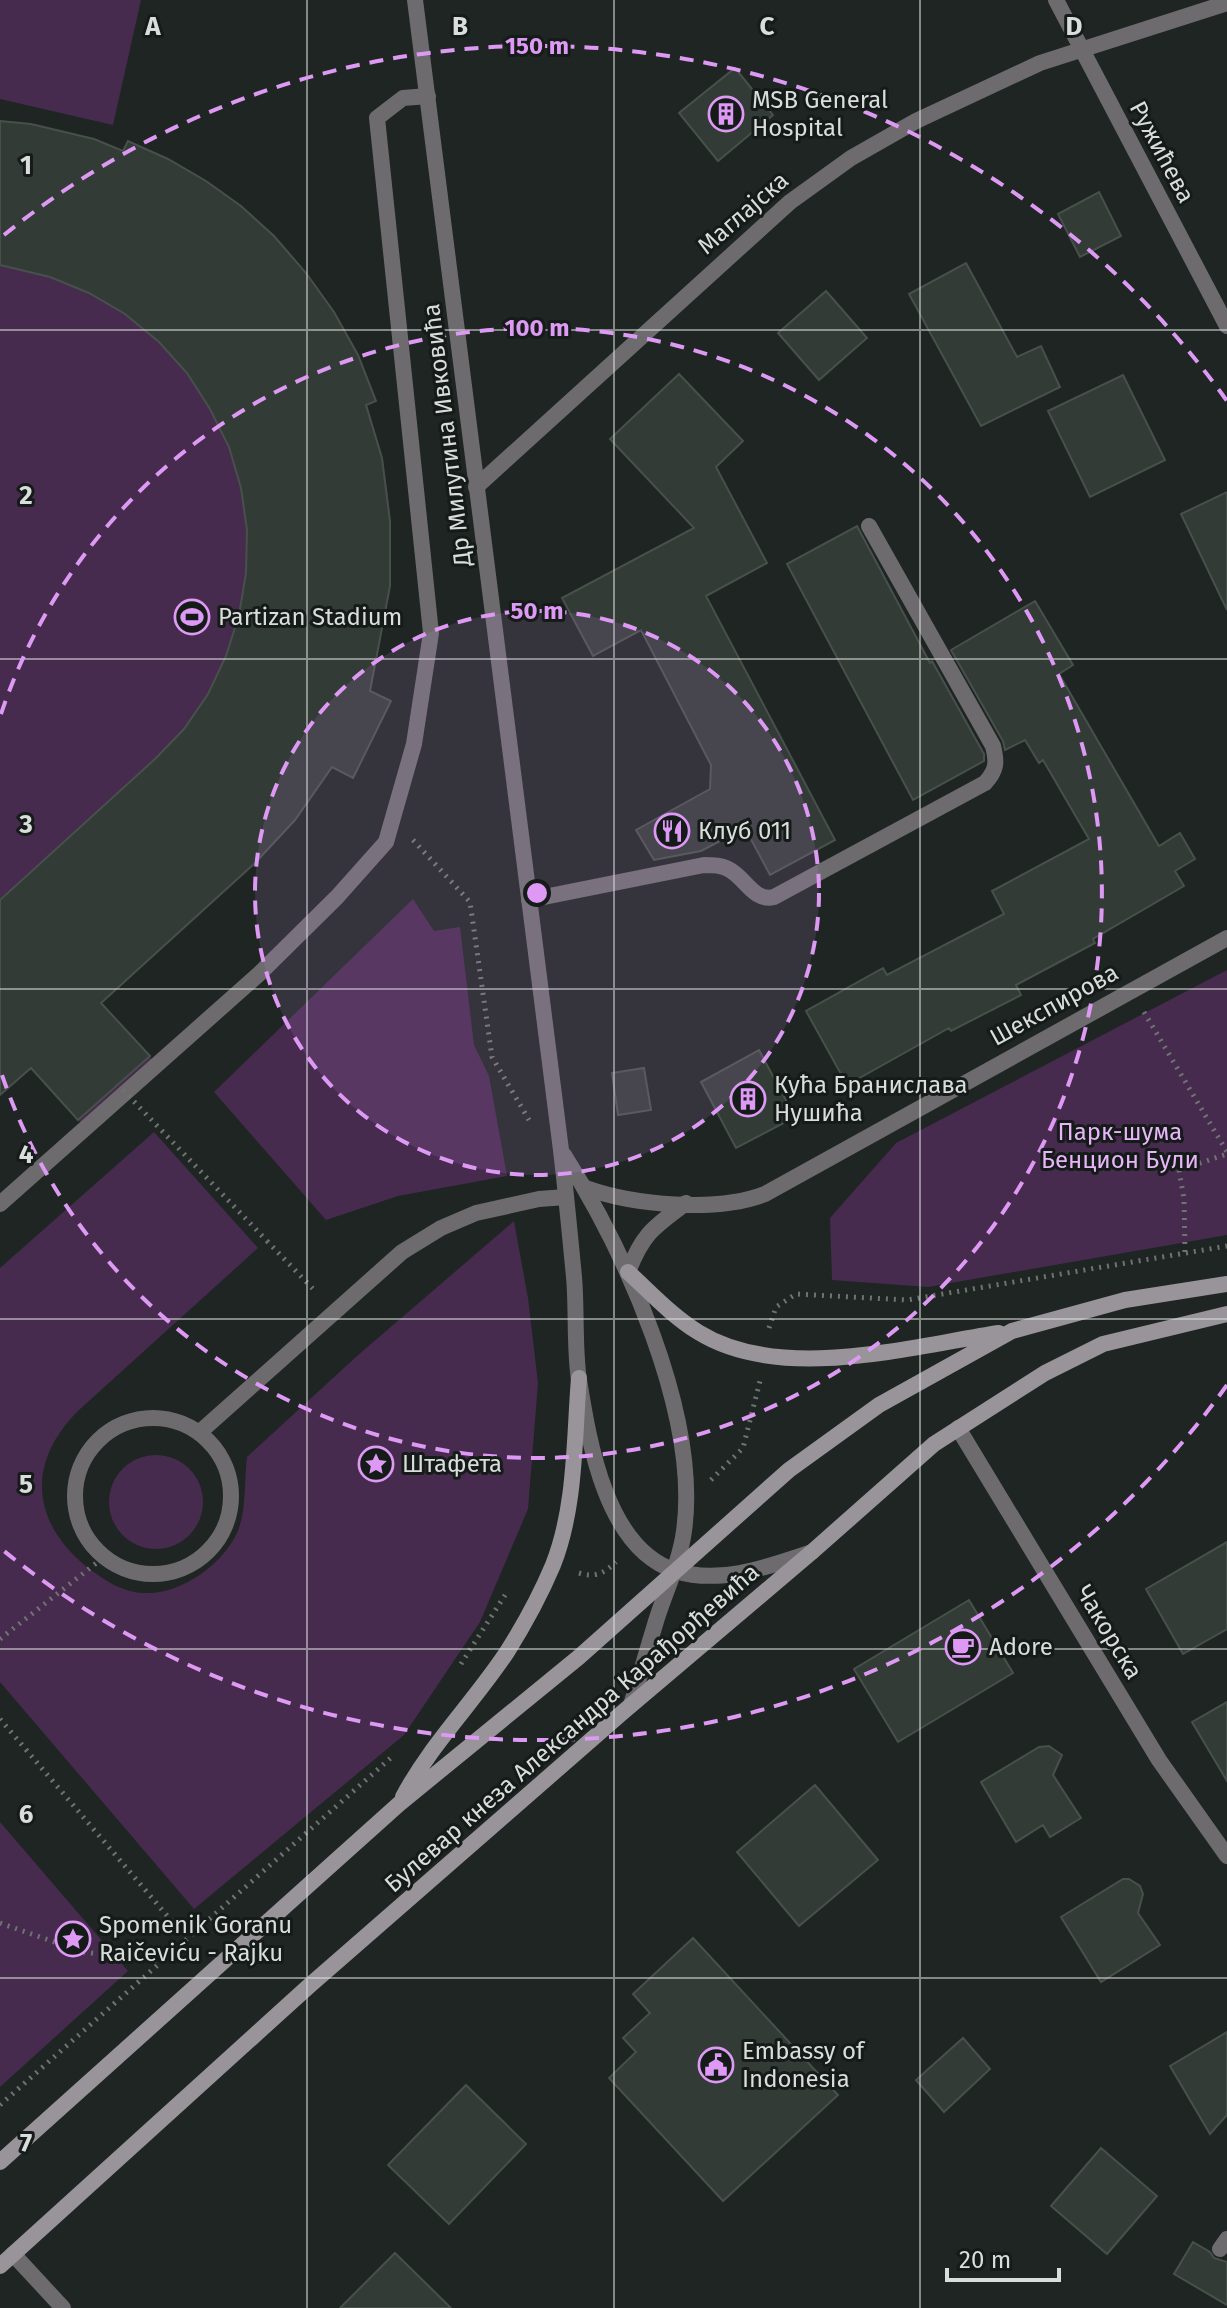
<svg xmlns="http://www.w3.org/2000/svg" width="1227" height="2308" viewBox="0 0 1227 2308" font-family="'Fira Sans',sans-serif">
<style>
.green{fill:#462b4e}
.building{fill:#333b37;stroke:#48504c;stroke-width:2}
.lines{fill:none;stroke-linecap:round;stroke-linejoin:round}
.path{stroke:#6e7471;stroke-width:5;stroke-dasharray:2 6;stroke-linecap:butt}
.service{stroke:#6d6b6e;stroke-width:16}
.minor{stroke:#6d6b6e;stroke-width:16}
.tertiary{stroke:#6d6b6e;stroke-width:16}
.secondary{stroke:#989499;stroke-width:16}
.path-bridge{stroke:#6e7471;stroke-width:5;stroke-dasharray:2 6;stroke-linecap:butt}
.grid{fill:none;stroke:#d9dddb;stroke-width:2;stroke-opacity:0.55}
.ring{fill:none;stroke:#dd99f3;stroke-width:4;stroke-dasharray:14 10}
.labels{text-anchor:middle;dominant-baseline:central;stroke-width:6;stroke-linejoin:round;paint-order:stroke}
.poi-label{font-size:24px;fill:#d9dddb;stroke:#151b18;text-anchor:start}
.street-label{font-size:24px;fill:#d9dddb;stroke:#151b18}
.park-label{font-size:24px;fill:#e9b5f9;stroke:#151b18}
.grid-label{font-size:26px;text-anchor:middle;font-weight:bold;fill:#d9dddb;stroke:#151b18;stroke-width:6;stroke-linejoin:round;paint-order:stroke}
.centre{fill:#dd99f3;stroke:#151b18;stroke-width:4}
.ring-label{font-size:24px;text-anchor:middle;font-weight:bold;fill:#dd99f3;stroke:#151b18;stroke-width:6;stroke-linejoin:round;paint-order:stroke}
</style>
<rect width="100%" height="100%" fill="#1e2522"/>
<!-- green -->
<path class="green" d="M0,0H141L113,125L0,99Z
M0,121C43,125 83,135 123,151L128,141C254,197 325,272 376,401L367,405C372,423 378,441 382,459C398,539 388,612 370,690L391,701L353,778L332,768L295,821L255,863L102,1003L153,1060L82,1124L31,1068L0,1095Z
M413,899L434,931L460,927L474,1045L489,1076L507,1176L398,1196L326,1220L214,1092Z
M1227,970V1235L928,1287L832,1280L830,1218L896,1143Z
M154,1132L258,1248L79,1410C27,1461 30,1521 87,1567C104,1580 124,1594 148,1593C182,1593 221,1565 236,1535C247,1514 244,1480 247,1457L357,1356L514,1221L528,1298L538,1383L528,1509L480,1622L404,1735L194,1909L0,1682V1268Z
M109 1502a47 47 0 1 1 94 0a47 47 0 1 1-94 0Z
M0,1822L128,1971L0,2087Z"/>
<!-- building -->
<path class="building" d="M735,68L773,115L718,161L679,113Z
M0,121L31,124L94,139L123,151L128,141L168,159L206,181L241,206L274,236L306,273L334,312L358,355L376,401L366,405L382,458L390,521V586L370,691L391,701L353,778L332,767L295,820L255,863L101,1003L150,1056L78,1120L31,1068L0,1095V900L155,759L184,729L208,694L226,656L239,615L246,573L247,530L241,488L229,447L210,409L187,373L159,342L125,314L89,293L50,277L0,265Z
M1099,192L1121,236L1080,257L1058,214Z
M966,263L1017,357L1041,346L1060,387L981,426L909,294Z
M826,291L867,338L819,380L778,333Z
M679,374L743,441L716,467L767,563L706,596L835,840L770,875L745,828L701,851L654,860L636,830L710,789L711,765L641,630L593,656L562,598L694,528L610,439Z
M1123,375L1165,460L1090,497L1048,411Z
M1227,492V610L1181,514Z
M857,526L930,663L932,661L984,754V761L913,800L787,564Z
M1035,601L1073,665L1059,674L1159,846L1180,833L1195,859L1175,871L1184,886L1093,939L1095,943L1016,985L1021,995L951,1031L949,1028L847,1085L806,1011L883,968L887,975L1004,914L992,891L1089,839L1043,760L1039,763L1025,740L1005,750L1003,741L951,650Z
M759,1050L795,1117L736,1148L701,1082Z
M644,1068L651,1110L618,1115L612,1073Z
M1227,1542V1629L1183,1654L1146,1589Z
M969,1600L1013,1673L898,1742L854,1669Z
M1227,1702V1781L1192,1722Z
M1049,1746L1062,1755L1053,1775L1081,1818L1050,1837L1043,1825L1016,1842L981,1782L1039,1747Z
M815,1785L878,1860L799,1926L737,1852Z
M1123,1879H1129L1140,1886L1143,1894L1138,1913L1160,1945L1101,1982L1061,1917Z
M693,1938L838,2095L723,2201L609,2078L636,2052L623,2038L650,2013L633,1994Z
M1227,2032V2115L1210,2134L1170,2066Z
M963,2038L990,2069L944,2112L916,2080Z
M466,2085L526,2144L449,2224L388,2165Z
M1101,2148L1157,2196L1107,2254L1051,2206Z
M1193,2242L1210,2252L1214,2258L1227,2262V2305L1174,2274Z
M395,2253L451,2308H340Z"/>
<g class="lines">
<!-- path -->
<path class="path" d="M413,840L470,902L492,1057L529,1120
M1144,1012L1227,1152
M267,1241L316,1292
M1185,1252L1184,1199L1179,1170L1227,1154
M769,1328L776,1307L796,1294L907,1300L1227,1246
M711,1480L743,1448L760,1381
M579,1573C596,1578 604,1573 616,1562
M0,1639L104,1557
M461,1664L505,1595
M0,1719L186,1938
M0,1923L83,1952L160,1961
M0,2105L394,1755"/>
<!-- service -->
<path class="service" d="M529,900L704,865C713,865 722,865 730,870C746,879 754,902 774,897L985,783C997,770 997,762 993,746L869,526
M0,1204L259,974L337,897L386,842L414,744L431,633L377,118L403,98L428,96
M75 1496a78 78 0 1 1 156 0a78 78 0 1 1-156 0Z
M200,1432L402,1252L441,1228L476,1213L539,1199L566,1197"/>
<!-- minor -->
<path class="minor" d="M1056,0L1227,326
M476,487L790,202L851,158L916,121L1040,63L1227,3
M586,1188C634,1205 716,1213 765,1194L1227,938
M628,1272C643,1233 654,1227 686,1203
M958,1428L1159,1760L1227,1856
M1220,2249L1227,2239
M13,2254L63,2308"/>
<!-- tertiary -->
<path class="tertiary" d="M415,0L561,1150C566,1193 570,1235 574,1277C577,1311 574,1347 579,1380C589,1442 606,1549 676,1571C721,1585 770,1566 812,1552
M564,1155C625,1251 700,1415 684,1531C680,1561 666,1590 657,1618C648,1647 640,1676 631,1705"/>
<!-- secondary -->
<path class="secondary" d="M628,1272C650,1292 672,1316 698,1332C780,1383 909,1347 999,1333
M403,1797C431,1744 474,1702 507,1652C524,1625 540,1596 553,1565C576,1507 574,1439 579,1378
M0,2162L399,1804L579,1657L789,1470L879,1405L1012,1331L1125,1300L1227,1284
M0,2266L309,1986L623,1712L813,1551L934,1444L1045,1373L1103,1344L1227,1314"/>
<!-- path-bridge -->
<path class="path-bridge" d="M123,1090L267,1241"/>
</g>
<!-- grid -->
<path class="grid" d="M307,0V2308M614,0V2308M920,0V2308M0,330H1227M0,659H1227M0,989H1227M0,1319H1227M0,1649H1227M0,1978H1227"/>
<!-- distance rings -->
<circle cx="537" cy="893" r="282" fill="#dd99f3" fill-opacity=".12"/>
<g class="ring">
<circle cx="537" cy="893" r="282"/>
<path d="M1 714A565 565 0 1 1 1 1072"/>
<path d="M1227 1385A847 847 0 0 1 4 1551M4 235A847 847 0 0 1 1227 401"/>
</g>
<!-- icons -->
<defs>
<g id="building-ring" transform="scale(1.8)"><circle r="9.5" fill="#151b18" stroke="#dd99f3" stroke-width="1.5"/><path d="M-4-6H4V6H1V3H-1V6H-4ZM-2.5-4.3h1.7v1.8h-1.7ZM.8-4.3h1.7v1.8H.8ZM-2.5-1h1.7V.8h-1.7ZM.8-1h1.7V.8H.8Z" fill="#dd99f3"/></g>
<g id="stadium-ring" transform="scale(1.8)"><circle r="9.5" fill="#151b18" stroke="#dd99f3" stroke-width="1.5"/><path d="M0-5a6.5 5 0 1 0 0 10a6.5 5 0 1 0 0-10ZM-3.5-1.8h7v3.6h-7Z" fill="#dd99f3"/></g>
<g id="restaurant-ring" transform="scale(1.8)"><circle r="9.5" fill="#151b18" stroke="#dd99f3" stroke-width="1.5"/><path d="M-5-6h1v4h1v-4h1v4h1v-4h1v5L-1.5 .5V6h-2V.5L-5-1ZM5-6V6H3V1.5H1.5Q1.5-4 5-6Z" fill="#dd99f3"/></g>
<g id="sight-ring" transform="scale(1.8)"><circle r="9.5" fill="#151b18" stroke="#dd99f3" stroke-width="1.5"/><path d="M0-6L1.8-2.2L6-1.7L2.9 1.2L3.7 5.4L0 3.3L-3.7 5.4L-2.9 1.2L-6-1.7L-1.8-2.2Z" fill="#dd99f3"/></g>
<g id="cafe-ring" transform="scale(1.8)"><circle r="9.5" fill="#151b18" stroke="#dd99f3" stroke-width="1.5"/><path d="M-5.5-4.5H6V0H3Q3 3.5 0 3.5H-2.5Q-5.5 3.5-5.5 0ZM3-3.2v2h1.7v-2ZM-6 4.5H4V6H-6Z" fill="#dd99f3"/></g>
<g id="civic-ring" transform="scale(1.8)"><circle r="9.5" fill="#151b18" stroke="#dd99f3" stroke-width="1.5"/><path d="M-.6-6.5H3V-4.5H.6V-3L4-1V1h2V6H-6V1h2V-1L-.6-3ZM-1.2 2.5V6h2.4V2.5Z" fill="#dd99f3"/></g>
</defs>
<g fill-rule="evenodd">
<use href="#building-ring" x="726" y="114"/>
<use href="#stadium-ring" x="192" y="617"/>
<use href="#restaurant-ring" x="672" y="831"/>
<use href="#building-ring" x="748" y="1099"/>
<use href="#sight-ring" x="376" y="1464"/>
<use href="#cafe-ring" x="963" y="1647"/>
<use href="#sight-ring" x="73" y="1939"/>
<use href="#civic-ring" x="716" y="2065"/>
</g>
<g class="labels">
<!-- poi labels -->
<g class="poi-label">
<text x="752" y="100">MSB General<tspan x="752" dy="28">Hospital</tspan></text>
<text x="218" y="617">Partizan Stadium</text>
<text x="698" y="831">Клуб 011</text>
<text x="774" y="1085">Кућа Бранислава<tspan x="774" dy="28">Нушића</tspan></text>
<text x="402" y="1464">Штафета</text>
<text x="989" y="1647">Adore</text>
<text x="99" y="1925">Spomenik Goranu<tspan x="99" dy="28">Raičeviću - Rajku</tspan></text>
<text x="742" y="2051">Embassy of<tspan x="742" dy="28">Indonesia</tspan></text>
</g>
<!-- street labels -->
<g class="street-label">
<text transform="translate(1162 152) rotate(62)">Ружићева</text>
<text transform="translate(743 213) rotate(-41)">Маглајска</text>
<text transform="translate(447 435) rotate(-97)">Др Милутина Ивковића</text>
<text transform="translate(1054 1005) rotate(-29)">Шекспирова</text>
<text transform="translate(1109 1632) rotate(59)">Чакорска</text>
<text transform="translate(572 1728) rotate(-41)">Булевар кнеза Александра Карађорђевића</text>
</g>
<!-- park labels -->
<g class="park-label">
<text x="1120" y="1132">Парк-шума<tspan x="1120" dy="28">Бенцион Були</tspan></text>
</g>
</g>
<g class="grid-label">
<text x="153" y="35">A</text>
<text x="460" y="35">B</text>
<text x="767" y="35">C</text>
<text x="1074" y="35">D</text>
<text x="26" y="174">1</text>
<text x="26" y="504">2</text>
<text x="26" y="833">3</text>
<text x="26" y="1163">4</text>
<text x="26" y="1493">5</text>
<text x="26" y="1823">6</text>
<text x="26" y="2152">7</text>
</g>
<circle cx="537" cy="893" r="12" class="centre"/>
<g class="ring-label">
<text x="537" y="54">150 m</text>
<text x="537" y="336">100 m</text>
<text x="537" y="619">50 m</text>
</g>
<!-- scale -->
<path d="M947 2268v12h112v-12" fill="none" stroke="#d9dddb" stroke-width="4"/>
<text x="959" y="2268" font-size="24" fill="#d9dddb" stroke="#151b18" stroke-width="6" paint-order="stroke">20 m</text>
</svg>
